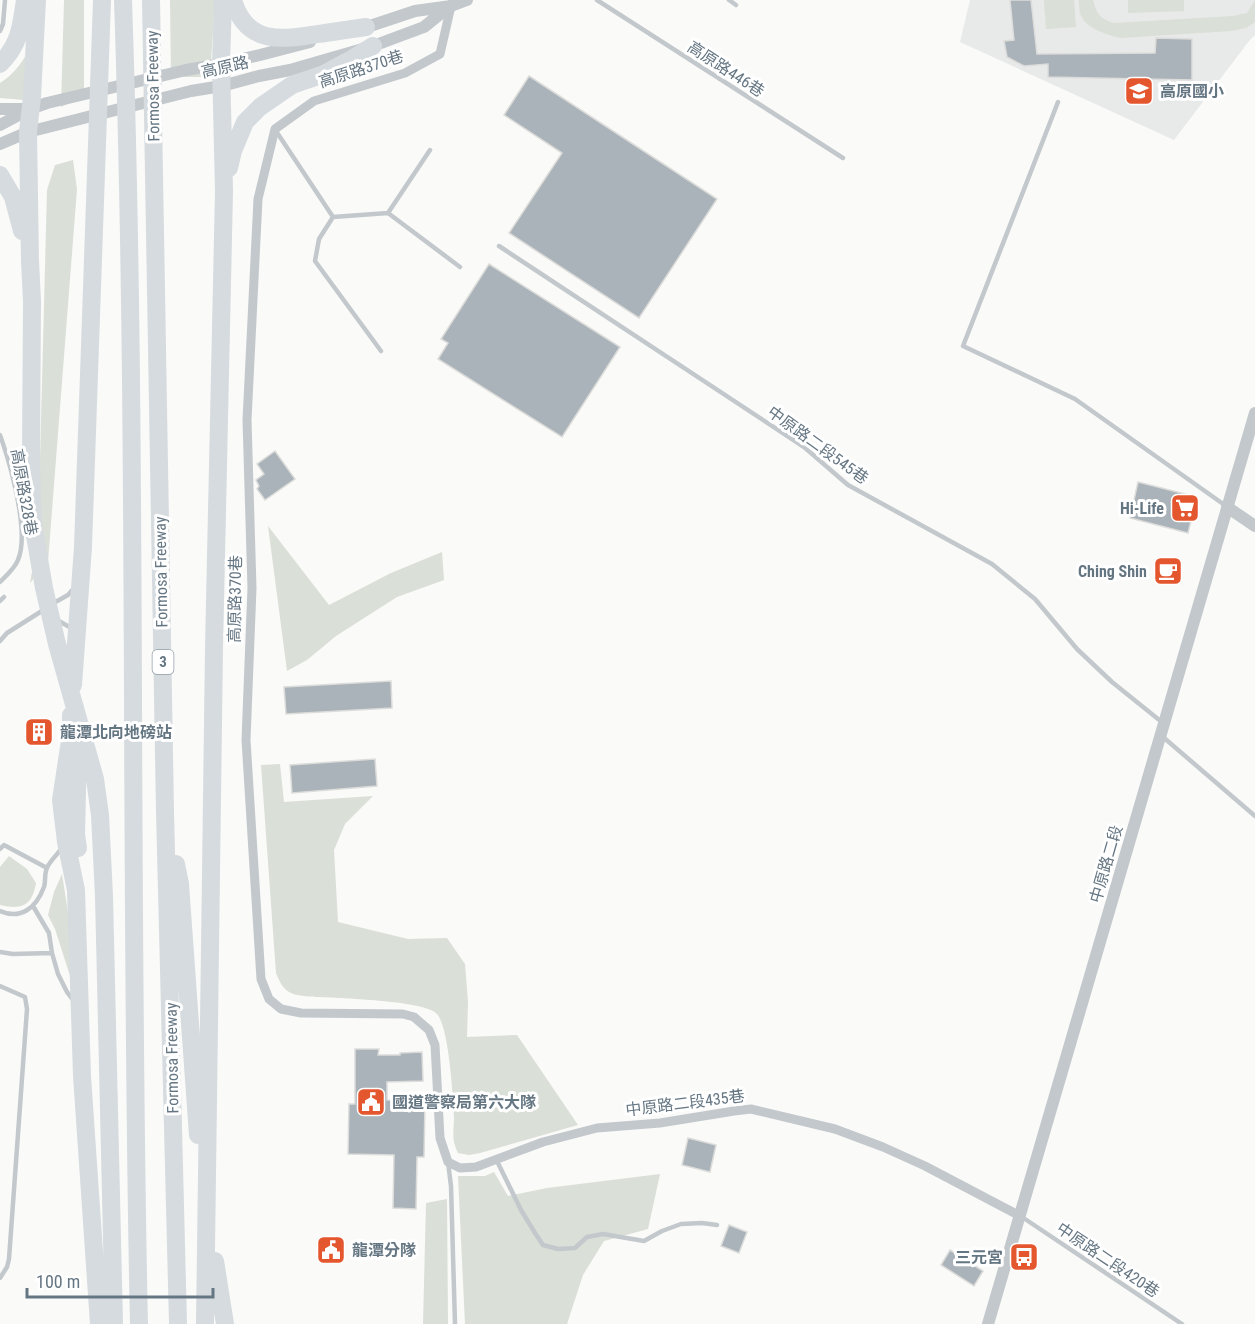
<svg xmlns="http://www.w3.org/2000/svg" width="1255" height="1324" viewBox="0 0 1255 1324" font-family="'Roboto Condensed','Noto Sans TC',sans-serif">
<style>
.built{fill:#e8e9e9}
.green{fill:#dadfd7}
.building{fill:#aab3b9;stroke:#dcdcda;stroke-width:1.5}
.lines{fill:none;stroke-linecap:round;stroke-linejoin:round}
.service{stroke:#c3c8cc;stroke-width:4.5}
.minor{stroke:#c3c8cc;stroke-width:9}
.tertiary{stroke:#c3c8cc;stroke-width:12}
.motorway{stroke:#d6dbdf;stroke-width:18}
.labels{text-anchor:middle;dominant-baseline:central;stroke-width:6;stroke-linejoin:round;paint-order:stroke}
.shield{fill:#fff;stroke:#939fa8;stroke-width:1.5}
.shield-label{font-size:15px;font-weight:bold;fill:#657683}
.street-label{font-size:16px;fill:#657683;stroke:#fff}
.poi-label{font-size:16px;font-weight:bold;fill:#657683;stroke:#fff;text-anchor:start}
</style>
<rect width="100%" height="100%" fill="#fafaf8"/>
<!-- built -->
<path class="built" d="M970,0H1255V35L1249,41L1174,140L960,42Z"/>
<!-- green -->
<path class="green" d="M64,0H84V96L61,107Z
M170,0H215L210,77H171Z
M1044,0H1074L1076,27L1046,29Z
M1093,0C1097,14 1100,19 1114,23L1233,16L1247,13L1255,0V22L1246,28L1231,31L1121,38C1108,35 1087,29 1081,16C1079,11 1079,5 1079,0Z
M1128,0H1184V11L1128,13Z
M26,55L24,100L0,98V83C11,76 20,66 26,55Z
M73,160L77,189L48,562L30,583L38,537L47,190L55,165Z
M268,526L329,605L391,573L442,552L444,580L397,597L336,636L307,660L287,671Z
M280,764L284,802L373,796L345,824L334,850L338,922L408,939L447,938L465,964L468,1002L467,1037L517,1035L578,1125L480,1153L469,1155L458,1153C451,1138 454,1133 454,1117C453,1097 449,1027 437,1014C427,1002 357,999 338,998C326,997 299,998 289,992C282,988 279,980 276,973L261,765Z
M9,856L27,869L36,883C32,906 22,910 0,905V867Z
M62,874L72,938L71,979L55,929L48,915L54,892Z
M494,1172L508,1196L547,1188L660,1174L648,1229L604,1241L583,1275L567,1324H465L458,1176H485Z
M447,1199L448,1324H423L426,1203Z"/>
<!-- building -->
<path class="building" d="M1010,0H1031L1037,54L1155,53L1156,38L1192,39V80L1048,77V64L1024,66L1007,57L1004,41L1014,40Z
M529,76L717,199L639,318L509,233L562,153L504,115Z
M489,264L620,347L562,437L438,359L448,343L441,339Z
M275,451L295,479L265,500L257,489L259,486L256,480L264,474L257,464Z
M1138,482L1197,497L1188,533L1130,518Z
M391,681L392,708L286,714L284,687Z
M33,723L45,724L44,739H32Z
M375,759L377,786L292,793L290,765Z
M355,1049H379L378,1055H400V1053L422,1052L423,1081L387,1082V1100L425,1101L424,1157H417L416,1209L393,1208L394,1155L348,1154L349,1104H355Z
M688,1138L716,1145L710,1172L682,1165Z
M729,1225L747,1232L739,1253L721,1246Z
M950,1250L983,1271L974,1286L941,1265Z"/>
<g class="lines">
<!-- service -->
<path class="service" d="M597,0L843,158
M729,0L736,5
M0,31L3,24L5,0
M1058,102L963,346L1075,399L1226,506
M276,131L333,217L319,239L315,261L381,351
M388,213L430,150
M333,217L388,213L460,267
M499,246L804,447L848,485L992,564L1035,599L1077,649L1112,682L1163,723
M0,435C10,463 30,532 18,560C15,568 6,576 0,582
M0,601L4,597
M52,604L68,595L74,588
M57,620L73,629
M0,641L7,633L45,609
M1163,737L1255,816
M0,849L4,845L47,868
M33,906L49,933L52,953L58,974L67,992L74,1001
M0,911C21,920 36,908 44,887C46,881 44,874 47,868C49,862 57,855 61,849
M0,952L13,954L52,953
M0,986L25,997L27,1009L9,1259L7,1267L0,1278
M496,1159L521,1210L535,1233L543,1245L558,1249L575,1248L587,1237L603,1234L644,1241L662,1231L681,1224L702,1223L717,1225
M448,1162L451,1186L455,1324
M1022,1217L1182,1324"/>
<!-- minor -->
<path class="minor" d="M451,6L440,54L405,73L314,101L275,129L258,199L247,420L252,588L246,740L261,979L269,999L281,1009L301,1013L403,1014L414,1017L429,1030L435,1045L440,1138L448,1162L460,1168L476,1167L543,1142L597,1128L660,1123L734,1111L751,1109L835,1129L883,1147L925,1166L1020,1216"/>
<!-- tertiary -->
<path class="tertiary" d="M361,29L415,11L451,6L467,0
M0,109H29
M0,125L30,109L47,103L186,70L221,64L260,55L310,42
M0,144L28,132L191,91L222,86L259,76L290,70L373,46L424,27L450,6
M1227,507L1255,526
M988,1324L1255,413"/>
<!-- motorway -->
<path class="motorway" d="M37,0L32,97L28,132L30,261L32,301L31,457L32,497L33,524L44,588L57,644L95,779L100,815L104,896L114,1324
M123,0C138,441 129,883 139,1324
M151,0L165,812L178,1324
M233,0C247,48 286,39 325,33C339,31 353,29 366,27
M0,64C20,44 21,27 25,0
M229,168L233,151L245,122L260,107L292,85L324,74L352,59L373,46
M0,175L13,197L22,231
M73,685L83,547L102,0
M71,715V734L61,800L66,842L76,890L82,1076L99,1324
M78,750L76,834L78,848
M176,864L180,884L198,1135
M215,1261L225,1324
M205,1324L214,648L224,191L221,64L223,0"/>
</g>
<!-- icons -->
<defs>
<g id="school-square" transform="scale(1.5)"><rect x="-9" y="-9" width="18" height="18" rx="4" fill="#e4572e" stroke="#fff"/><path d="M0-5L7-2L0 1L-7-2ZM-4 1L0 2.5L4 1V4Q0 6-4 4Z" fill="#fff"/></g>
<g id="supermarket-square" transform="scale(1.5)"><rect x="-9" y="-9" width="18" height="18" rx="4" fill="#e4572e" stroke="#fff"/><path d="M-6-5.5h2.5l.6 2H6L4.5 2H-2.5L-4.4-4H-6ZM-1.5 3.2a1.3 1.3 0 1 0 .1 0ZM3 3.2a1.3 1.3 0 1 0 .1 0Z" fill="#fff"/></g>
<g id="cafe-square" transform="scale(1.5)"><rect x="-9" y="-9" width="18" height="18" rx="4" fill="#e4572e" stroke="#fff"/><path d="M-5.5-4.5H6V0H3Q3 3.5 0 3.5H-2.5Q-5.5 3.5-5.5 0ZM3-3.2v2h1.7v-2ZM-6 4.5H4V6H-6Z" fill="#fff"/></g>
<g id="building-square" transform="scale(1.5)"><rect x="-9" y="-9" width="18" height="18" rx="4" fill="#e4572e" stroke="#fff"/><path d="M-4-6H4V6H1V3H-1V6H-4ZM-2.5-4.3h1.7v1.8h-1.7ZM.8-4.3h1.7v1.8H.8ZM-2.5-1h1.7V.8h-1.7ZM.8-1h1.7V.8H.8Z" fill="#fff"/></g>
<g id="civic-square" transform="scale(1.5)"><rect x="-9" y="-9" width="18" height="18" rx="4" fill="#e4572e" stroke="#fff"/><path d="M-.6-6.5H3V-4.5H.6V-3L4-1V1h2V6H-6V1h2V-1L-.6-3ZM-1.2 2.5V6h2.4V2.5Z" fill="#fff"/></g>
<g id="bus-square" transform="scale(1.5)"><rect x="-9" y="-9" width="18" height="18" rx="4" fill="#e4572e" stroke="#fff"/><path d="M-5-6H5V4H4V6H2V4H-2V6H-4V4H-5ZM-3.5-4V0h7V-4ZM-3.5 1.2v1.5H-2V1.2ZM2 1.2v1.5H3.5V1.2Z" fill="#fff"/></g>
</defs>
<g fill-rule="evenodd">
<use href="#school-square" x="1139" y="91"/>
<use href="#supermarket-square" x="1185" y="508"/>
<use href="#cafe-square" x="1168" y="571"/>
<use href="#building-square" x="39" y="732"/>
<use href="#civic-square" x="371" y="1102"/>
<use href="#civic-square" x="331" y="1250"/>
<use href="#bus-square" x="1024" y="1257"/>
</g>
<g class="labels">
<!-- shield labels -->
<rect class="shield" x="152.5" y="650" width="21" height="24" rx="4.5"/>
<g class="shield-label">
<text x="163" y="662">3</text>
</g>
<!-- street labels -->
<g class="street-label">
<text transform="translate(225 67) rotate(-13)">高原路</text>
<text transform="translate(361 69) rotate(-18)">高原路370巷</text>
<text transform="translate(726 69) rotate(33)">高原路446巷</text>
<text transform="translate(153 86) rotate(-91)">Formosa Freeway</text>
<text transform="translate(818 445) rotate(36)">中原路二段545巷</text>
<text transform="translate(24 492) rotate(80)">高原路328巷</text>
<text transform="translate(161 572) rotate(-91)">Formosa Freeway</text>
<text transform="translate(235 599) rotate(-89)">高原路370巷</text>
<text transform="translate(1106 864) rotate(-74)">中原路二段</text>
<text transform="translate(172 1058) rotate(-91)">Formosa Freeway</text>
<text transform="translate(685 1103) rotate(-7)">中原路二段435巷</text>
<text transform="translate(1108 1260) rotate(34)">中原路二段420巷</text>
</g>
<!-- poi labels -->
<g class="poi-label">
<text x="1160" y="91">高原國小</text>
<text x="1164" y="508" text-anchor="end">Hi-Life</text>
<text x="1147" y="571" text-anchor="end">Ching Shin</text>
<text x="60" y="732">龍潭北向地磅站</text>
<text x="392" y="1102">國道警察局第六大隊</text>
<text x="352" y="1250">龍潭分隊</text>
<text x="1003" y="1257" text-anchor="end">三元宮</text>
</g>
</g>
<!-- scale -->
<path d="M27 1288v9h186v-9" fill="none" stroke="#657683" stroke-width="3"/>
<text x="36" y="1288" font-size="18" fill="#657683" stroke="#ffffff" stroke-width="4.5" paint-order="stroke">100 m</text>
</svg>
